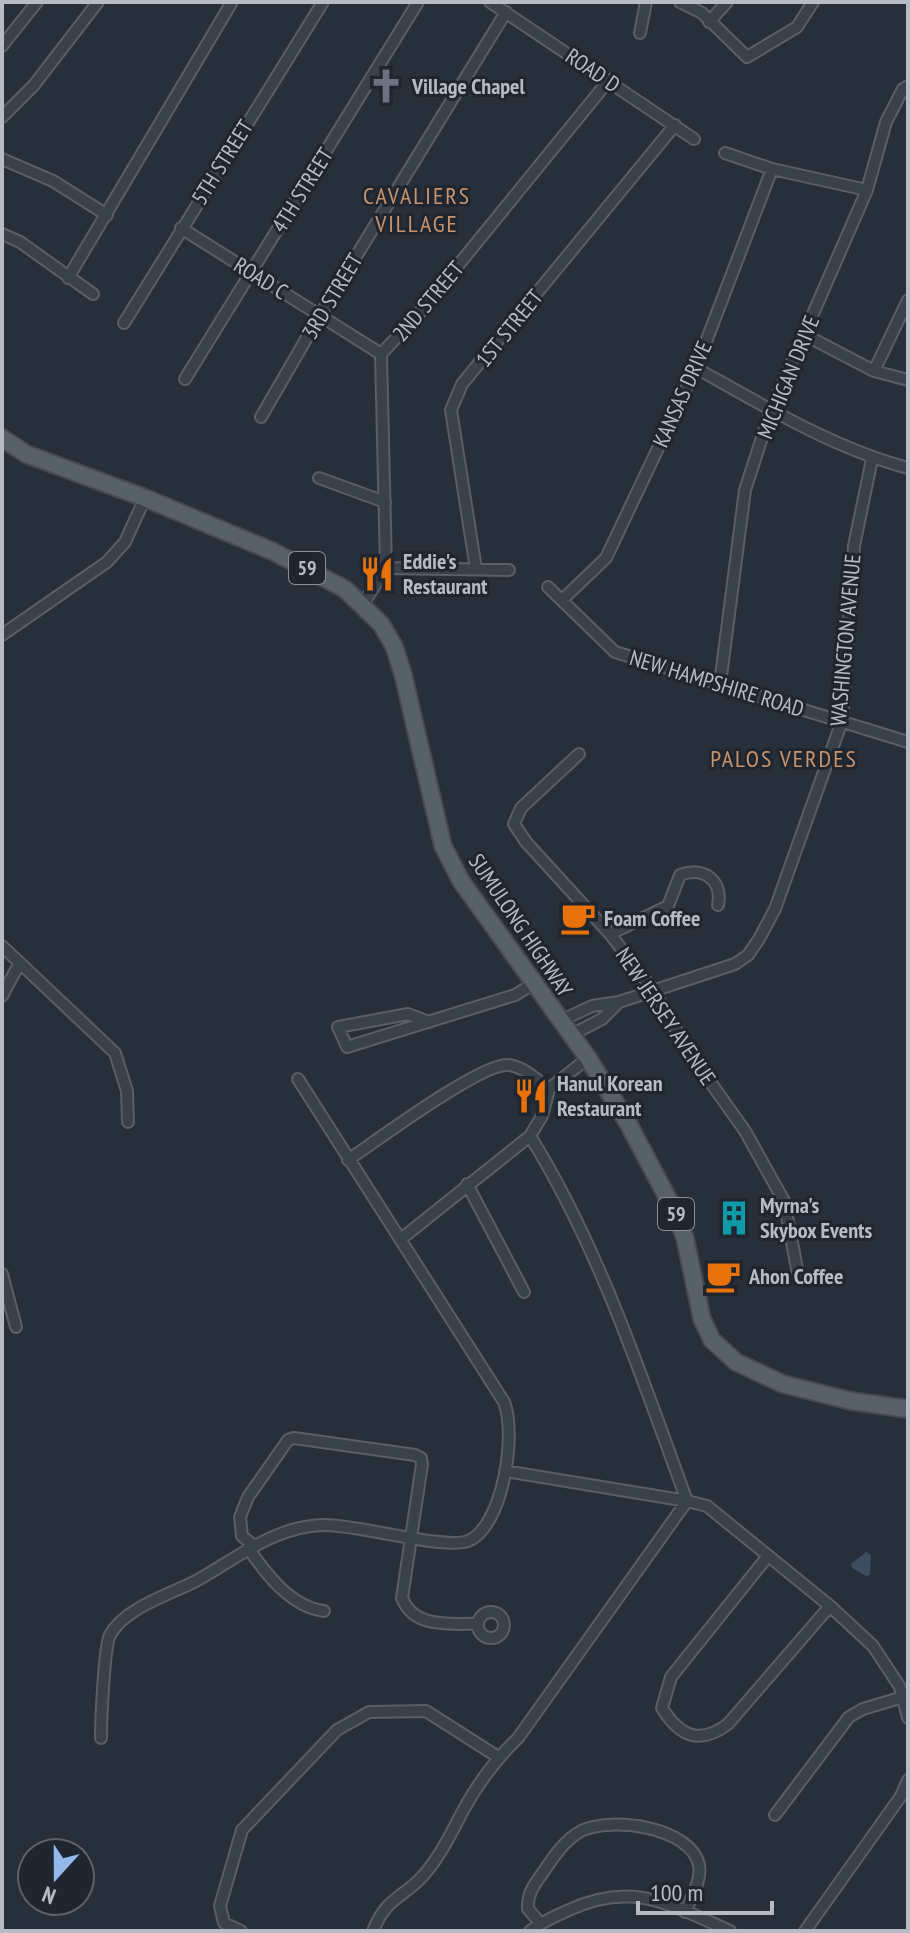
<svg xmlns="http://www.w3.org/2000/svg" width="910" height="1933" viewBox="0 0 910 1933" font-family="'PT Sans Narrow',sans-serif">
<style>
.water{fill:#3d4d60}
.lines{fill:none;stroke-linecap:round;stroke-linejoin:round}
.minor-casing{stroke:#585f68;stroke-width:14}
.primary-casing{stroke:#434a53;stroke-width:20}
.minor{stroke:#39414a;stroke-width:10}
.primary{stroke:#58606a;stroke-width:16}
.labels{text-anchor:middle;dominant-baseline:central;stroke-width:6;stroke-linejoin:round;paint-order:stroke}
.shield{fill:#1f262f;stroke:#888f99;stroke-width:2}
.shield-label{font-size:20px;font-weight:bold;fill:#b5bcc6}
.street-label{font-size:22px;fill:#b5bcc6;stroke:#1f262f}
.poi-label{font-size:22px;font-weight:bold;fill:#b5bcc6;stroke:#1f262f;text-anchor:start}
.neighbourhood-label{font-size:24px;letter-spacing:2px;fill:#c7936e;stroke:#1f262f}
</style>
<rect width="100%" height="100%" fill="#262f3a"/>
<!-- water -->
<path class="water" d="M866,1552L871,1555L870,1575L866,1576L852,1568L851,1564Z"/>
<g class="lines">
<!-- minor casing -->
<g class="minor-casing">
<path id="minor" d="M490,2L694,139
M680,2L702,13L747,57L797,27L813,2
M709,22L727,2
M640,33L646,2
M2,46L37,2
M2,117L34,85L98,2
M725,153L772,169L867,190
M2,159L53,181L107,215
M181,228L381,354
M2,234L20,242L93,294
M68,278L232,2
M124,323L323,2
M805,335L874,371L908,380
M696,368C764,406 833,448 908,468
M874,371L908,300
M185,379L418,2
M261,417L320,315L506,12
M319,478L385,502
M386,568L381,354L416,317L609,80
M386,568L509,570
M476,569L451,410L462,384L675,125
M548,587L615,652L908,742
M562,600L606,558L696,368L772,169
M363,604L386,568
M2,635L107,562L125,542L145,498
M720,684L745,490L771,410L867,190L886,122L903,89L908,86
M579,754L521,808L514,824L526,842L610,934L653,990L691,1055L745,1131L784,1201L798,1274
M610,934L668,906L680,875C703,866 723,880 718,905
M2,946L115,1053L127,1091L128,1122
M2,996L19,964
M560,1021L592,1006L619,1002L735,964L748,955L759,939L775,909L842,721L854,546L872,459
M429,1022L408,1014L338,1027L347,1047L515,995L533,984
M571,1035L602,1019L619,1002
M530,1136C600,1249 641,1376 687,1501L707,1506L830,1606L873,1646L900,1687L908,1718
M348,1160C376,1141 480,1064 507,1065C522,1065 538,1081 549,1089
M467,1184L524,1292
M401,1239L530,1136L542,1116L549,1089L588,1058
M2,1274L16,1327
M254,1546L242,1536L240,1517L248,1497L288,1440L294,1438L415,1455L421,1458L422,1464L402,1598C414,1629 450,1623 477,1624
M248,1548C266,1574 291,1607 324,1611
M768,1556L671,1677L662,1708C680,1737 700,1745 728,1724L830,1606
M478 1625a13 13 0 1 1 26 0a13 13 0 1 1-26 0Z
M101,1738C101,1722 104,1647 110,1635C124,1608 171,1594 196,1581C237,1558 275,1526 323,1525C358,1524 442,1550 468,1541C503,1527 517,1434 504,1402L298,1079
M775,1815L849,1717L863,1709L903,1697
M540,1923L528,1909C527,1892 535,1884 544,1871C554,1856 565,1840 581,1831C611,1816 691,1827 699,1865C702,1880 691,1898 685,1912
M241,1931L224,1923L220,1906L242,1830L337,1730L369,1712L426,1711L498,1757
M373,1931C386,1898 401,1899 422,1877C441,1856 452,1831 465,1807C479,1782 497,1758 518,1738L687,1501L505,1471
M530,1931C542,1922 555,1916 569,1910C633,1880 671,1905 730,1931
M805,1931L901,1796L908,1780"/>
</g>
<!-- primary casing -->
<g class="primary-casing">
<path id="primary" d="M2,438L26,454L145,498L272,551L345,589L381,624L394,646L403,674L443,846L461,881L588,1058L629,1125L675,1212L685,1238L702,1319L712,1340L736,1362L783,1384L851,1401L908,1409"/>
</g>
<!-- minor -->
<use href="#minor" class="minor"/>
<!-- primary -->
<use href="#primary" class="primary"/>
</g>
<!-- icons -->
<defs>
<g id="church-bare" transform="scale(2.76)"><path d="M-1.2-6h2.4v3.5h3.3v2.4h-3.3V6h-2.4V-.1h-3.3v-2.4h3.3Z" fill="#6b7280" stroke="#1f262f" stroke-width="2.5" paint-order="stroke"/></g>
<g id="restaurant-bare" transform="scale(2.76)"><path d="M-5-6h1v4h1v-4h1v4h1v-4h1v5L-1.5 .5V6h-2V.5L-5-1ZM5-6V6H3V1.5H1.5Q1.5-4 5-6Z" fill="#e8710a" stroke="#1f262f" stroke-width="2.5" paint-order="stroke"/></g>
<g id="cafe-bare" transform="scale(2.76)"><path d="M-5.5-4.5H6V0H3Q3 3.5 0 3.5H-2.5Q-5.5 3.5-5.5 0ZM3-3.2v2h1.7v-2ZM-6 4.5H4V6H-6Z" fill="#e8710a" stroke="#1f262f" stroke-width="2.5" paint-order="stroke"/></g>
<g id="building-bare" transform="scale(2.76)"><path d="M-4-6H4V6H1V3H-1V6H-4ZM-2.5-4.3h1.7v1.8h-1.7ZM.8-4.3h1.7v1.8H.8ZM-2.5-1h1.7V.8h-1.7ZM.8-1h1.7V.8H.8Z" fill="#0f9aa8" stroke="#1f262f" stroke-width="2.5" paint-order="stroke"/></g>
</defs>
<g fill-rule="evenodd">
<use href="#church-bare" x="386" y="86"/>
<use href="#restaurant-bare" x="377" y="574"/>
<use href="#cafe-bare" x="578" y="918"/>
<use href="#restaurant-bare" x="531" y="1096"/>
<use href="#building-bare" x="734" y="1218"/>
<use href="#cafe-bare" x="723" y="1276"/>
</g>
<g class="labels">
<!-- shield labels -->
<g class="shield">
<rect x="289" y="552" width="36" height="32" rx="6"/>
<rect x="658" y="1198" width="36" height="32" rx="6"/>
</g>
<g class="shield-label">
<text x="307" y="568">59</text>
<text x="676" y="1214">59</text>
</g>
<!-- street labels -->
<g class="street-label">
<text transform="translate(593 70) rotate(34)">ROAD D</text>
<text transform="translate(222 162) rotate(-58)">5TH STREET</text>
<text transform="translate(302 190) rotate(-58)">4TH STREET</text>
<text transform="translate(261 278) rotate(32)">ROAD C</text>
<text transform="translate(332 296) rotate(-59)">3RD STREET</text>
<text transform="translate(428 301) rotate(-50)">2ND STREET</text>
<text transform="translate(509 328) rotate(-51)">1ST STREET</text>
<text transform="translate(788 377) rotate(-68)">MICHIGAN DRIVE</text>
<text transform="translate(682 394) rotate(-66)">KANSAS DRIVE</text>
<text transform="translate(845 640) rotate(-85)">WASHINGTON AVENUE</text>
<text transform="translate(717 683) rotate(17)">NEW HAMPSHIRE ROAD</text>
<text transform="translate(521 925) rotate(56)">SUMULONG HIGHWAY</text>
<text transform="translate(666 1016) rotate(56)">NEW JERSEY AVENUE</text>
</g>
<!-- poi labels -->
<g class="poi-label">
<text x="412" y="86">Village Chapel</text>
<text x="403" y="561">Eddie's<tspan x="403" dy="25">Restaurant</tspan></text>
<text x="604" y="918">Foam Coffee</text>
<text x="557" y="1083">Hanul Korean<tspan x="557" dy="25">Restaurant</tspan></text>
<text x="760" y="1205">Myrna's<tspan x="760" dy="25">Skybox Events</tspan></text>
<text x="749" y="1276">Ahon Coffee</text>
</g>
<!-- neighbourhood labels -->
<g class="neighbourhood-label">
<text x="417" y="195">CAVALIERS<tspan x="417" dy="28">VILLAGE</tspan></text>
<text x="784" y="758">PALOS VERDES</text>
</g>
</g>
<!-- border -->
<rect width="910" height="1933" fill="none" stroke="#b5bcc6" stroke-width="8"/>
<!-- north arrow -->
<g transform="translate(56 1877) rotate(201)"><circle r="38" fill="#1f262f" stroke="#5b626b" stroke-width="2"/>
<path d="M0-6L14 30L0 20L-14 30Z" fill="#95b8eb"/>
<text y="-12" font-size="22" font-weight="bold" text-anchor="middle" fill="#b5bcc6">N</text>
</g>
<!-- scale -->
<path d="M638 1901v12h134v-12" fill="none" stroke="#b5bcc6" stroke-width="4"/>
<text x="650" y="1901" font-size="24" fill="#b5bcc6" stroke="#1f262f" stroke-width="6" paint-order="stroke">100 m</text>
</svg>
